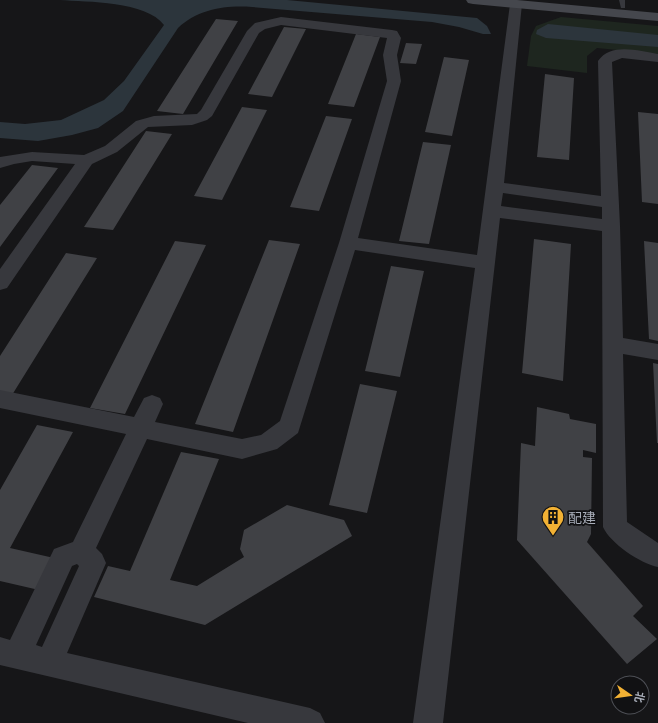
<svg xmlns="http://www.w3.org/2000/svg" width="658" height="723" viewBox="0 0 658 723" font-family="'Open Sans','Noto Sans SC',sans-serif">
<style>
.green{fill:#1e261f}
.water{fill:#2c353c}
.building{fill:#404145}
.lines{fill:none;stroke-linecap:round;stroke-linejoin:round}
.lane{fill:#37383d;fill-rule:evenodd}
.street{fill:#37383d;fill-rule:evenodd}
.secondary{fill:#45474d;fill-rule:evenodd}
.labels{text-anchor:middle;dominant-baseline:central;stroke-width:3.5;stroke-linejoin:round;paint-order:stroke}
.poi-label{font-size:14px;fill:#a8adb8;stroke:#111113;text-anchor:start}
</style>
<rect width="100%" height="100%" fill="#161618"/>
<!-- green -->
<path class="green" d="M561,17L658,26V54L597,48L587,56V73L527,66L531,36L536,26Z"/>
<!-- water -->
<path class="water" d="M60,0H287L477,18L487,26L491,34H483L459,27L432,22L252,7C226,5 198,9 178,28L123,111L98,128L72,135L38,141L0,138V122L25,124L61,120L104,100L124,81L164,25C146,1 87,2 60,0Z
M548,24L658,35V47L546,38L536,34L537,30Z"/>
<!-- building -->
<path class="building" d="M216,19L238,21L183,114L157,111Z
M284,27L306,29L272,97L248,94Z
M356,34L380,37L354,107L328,104Z
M406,43L422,44L416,64L400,63Z
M444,57L469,60L452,136L425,132Z
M545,74L574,78L569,160L537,157Z
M242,107L267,110L222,200L194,196Z
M638,112L658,114V204L642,202Z
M326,116L352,119L319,211L290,207Z
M146,131L172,134L113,230L84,227Z
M423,142L451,145L429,244L399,241Z
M32,165L58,168L0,247V205Z
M534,239L571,244L563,381L522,373Z
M269,240L300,244L233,432L195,424Z
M175,241L206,245L125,414L90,408Z
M644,241L658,243V341L649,339Z
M66,253L97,258L12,395L0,393V356Z
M391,266L424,271L400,377L365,371Z
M653,363L658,364V443H657Z
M360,384L397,391L367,513L329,505Z
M537,407L569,414L570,419L596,424V453L583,450V457L592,458L591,534L587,542L643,606L633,616L657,639L627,664L517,540L521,443L535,446Z
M37,425L73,432L10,548L54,558L39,590L0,581V490Z
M181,452L219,459L170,580L197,586L244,557L240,549L244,530L287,505L344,520L352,536L205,625L94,597L108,566L130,571Z"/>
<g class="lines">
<!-- lane -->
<path class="lane" d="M619,0H625V8H621Z"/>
<!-- street -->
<path class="street" d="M516,0L522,4L504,183L601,196L598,61C611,42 639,51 658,54V62L622,58L612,62L620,226L623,338L658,344V360L623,354L627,522L658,543V567C641,564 610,543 603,527L602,231L500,218L443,723H413L475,268L355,250L298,433L277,449L242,459L147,439L96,548L102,554L106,563L67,653L310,708L320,713L325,723H248L0,665V637L10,640L54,549L73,542L126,434L0,408V390L134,417L144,398L152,395L160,398L163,404L155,422L242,439L261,435L280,421L339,243L387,81L383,55L387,38L281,25L265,29L259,33L212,116L207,120L192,125L148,127L117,152L92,164L7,288L0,290V269L75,164L32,161L14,164L0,168V157L32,152L84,155L105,146L136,121L154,116L197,114L201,110L247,31L255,23L281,17L392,30L397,31L401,38L397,55L401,81L358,238L477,255L510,4ZM503,193L602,207V219L501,206ZM77,564L79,566L42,647L36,645L72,566Z"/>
<!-- secondary -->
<path class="secondary" d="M466,0H517L658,13V21L473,4L468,3Z"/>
</g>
<!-- icons -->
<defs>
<g id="building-pin" transform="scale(1.15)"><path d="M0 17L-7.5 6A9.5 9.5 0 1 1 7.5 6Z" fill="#f2b134" stroke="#111113"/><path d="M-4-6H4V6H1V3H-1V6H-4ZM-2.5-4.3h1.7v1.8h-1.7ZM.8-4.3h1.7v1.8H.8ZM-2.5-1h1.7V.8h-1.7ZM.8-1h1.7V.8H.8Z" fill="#111"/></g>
</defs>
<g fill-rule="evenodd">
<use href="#building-pin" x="553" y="517"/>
</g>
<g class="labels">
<!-- poi labels -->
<g class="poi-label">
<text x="568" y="517">配建</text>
</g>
</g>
<!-- north arrow -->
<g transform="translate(630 695) rotate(103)"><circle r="19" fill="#111113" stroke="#4d4f55"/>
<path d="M0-3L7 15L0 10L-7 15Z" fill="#f2b134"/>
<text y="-6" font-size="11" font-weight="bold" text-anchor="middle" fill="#a8adb8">北</text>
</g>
</svg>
